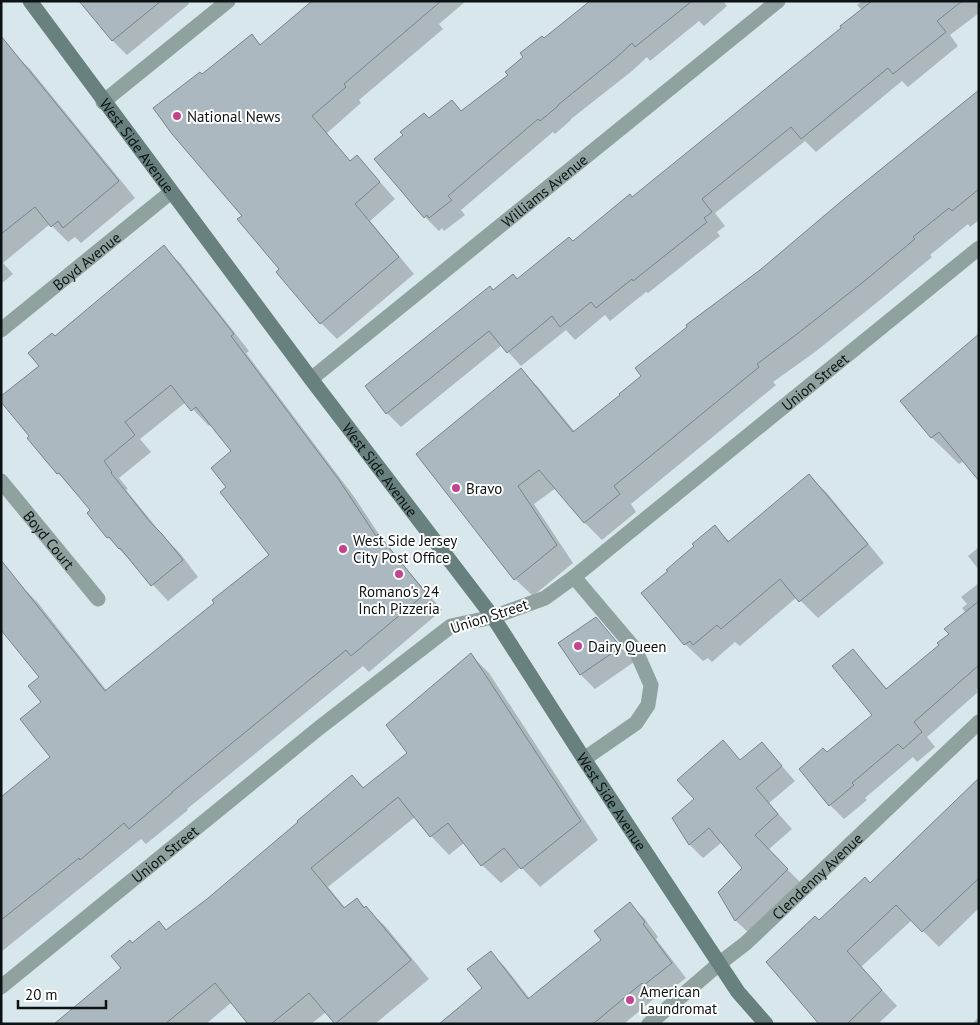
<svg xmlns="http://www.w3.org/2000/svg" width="980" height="1025" viewBox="0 0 980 1025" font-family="'PT Sans',sans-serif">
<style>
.shadow{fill:#0003}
.building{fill:#acb8c0;stroke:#79848c}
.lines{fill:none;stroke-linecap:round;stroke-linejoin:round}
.service{stroke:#90a29f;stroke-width:15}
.minor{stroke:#90a29f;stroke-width:15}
.secondary{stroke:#68817e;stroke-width:15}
.poi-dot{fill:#c2438f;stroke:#fff;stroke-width:2}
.labels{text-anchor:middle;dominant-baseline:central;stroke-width:4;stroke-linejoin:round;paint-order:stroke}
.poi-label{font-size:15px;fill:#0d1314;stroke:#fff;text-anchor:start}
.street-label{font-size:15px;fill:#0d1314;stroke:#fff}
</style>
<rect width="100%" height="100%" fill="#d7e7eb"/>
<!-- shadow -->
<path class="shadow" d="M81,1H188L189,4L127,55L113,41Z
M315,1H466L439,24L443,29L359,100L361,103L327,133L351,162L357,156L395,199L370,221L414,274L337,339L321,323L280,270L243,216L202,76L252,36L261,46Z
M592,1H723L727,6L704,26L699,21L650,61L647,57L632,71L571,119V120L555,134L553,132L461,210L465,215L444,231L442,228L439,231L425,217L429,120L452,102L462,112L509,75L544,39Z
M862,1H979V13L950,35L958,46L908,87L902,81L816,152L805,141L715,213L725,226L717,232L720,236L648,293L646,292L610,321L605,315L575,340L566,330L521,366L502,345L401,427L387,413L366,387L513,275L518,280L573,242L632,198L843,28L862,10L857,5Z
M13,53L30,69L135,198L81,243L75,237L68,242L50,224L3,263L13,274L1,284V62Z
M979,93V220L970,227L968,224L930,255L932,257L880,300L815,352L773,382L776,385L631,504L636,512L602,540L585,523L556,488L534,504L573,563L533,596L515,579L521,370L538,387L575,432L621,395L761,270Z
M163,247L180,263L249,351L246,353L355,498L386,545L442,610L369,672L363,666L187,809L188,810L146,844L141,839L1,952V799L52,757L42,702L41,677L13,577L38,603L107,691L216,603L271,555L228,487L233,451L211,424L209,426L186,402L140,439L151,452L119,478L128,489L126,490L165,538L179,552L198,577L168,601L108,537L92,511L58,473L30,436L40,367L56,338Z
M979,336L964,461L959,464L932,438L902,401Z
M809,476L827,493L884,563L818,618L797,597L740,646L735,642L712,662L708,658L703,661L685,644L695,547L715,527L730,542Z
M979,547V570L968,556Z
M979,583V688L976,690L978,692L927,737L935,747L917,762L913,757L865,798L867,800L844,819L830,805L827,754L874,715L853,650L888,690L941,645L950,634L966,613L962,608L967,604L961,597Z
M596,619L634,662L595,689L581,675L560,643Z
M471,655L489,673L598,840L540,887L521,867L501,883L482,865L465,842L449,855L431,836L415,817L328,887L346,909L357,900L366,908L385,926L429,979L375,1024H337L326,1012L311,1024H250L232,1002L206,1024H56L123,968L133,945L159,923L167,931L208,900L352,776L365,789L409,754Z
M723,742L741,761L762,743L795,781L769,803L792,829L768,850L802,884L750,934L736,921L719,892L744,868L722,842L703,858L690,845L695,799Z
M979,791V908L939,947L912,920L861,967L897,1006L878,1024H821L819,921L870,884Z
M630,904L644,918L658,937L656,939L686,978L659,999L657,996L624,1024H440L483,989L491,953L505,967L530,999L603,940Z
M979,1017V1024H972Z"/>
<!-- building -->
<path class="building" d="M79,1H161L112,41Z
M312,1H441L344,84L346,87L312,116L350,161L357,155L380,182L355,204L399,257L320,324L276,272L279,269L237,219L242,216L172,134L153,108L200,72L202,74L252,34L260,45Z
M590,1H692L635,47L632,43L617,57L558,105V106L540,121L538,119L448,196L452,200L429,218L427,215L424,218L374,159L403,135L400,132L424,113L429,118L452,100L461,111L508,75L505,72L523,57L520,53L542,36L544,38Z
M872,1H962L937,21L946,32L893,74L888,68L801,139L791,127L702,199L712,212L704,218L707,222L633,281L632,279L596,308L591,302L560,327L552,316L507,353L489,331L386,414L365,386L490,286L493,290L513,274L517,279L569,237L573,241L630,194L632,197L821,44L841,28L840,26Z
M1,36L119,181L63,228L58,221L51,227L35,207L1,234Z
M979,90V189L952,211L949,208L913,237L915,239L862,283L797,334L757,364L759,367L614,486L620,494L584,523L539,470L518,486L557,545L514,580L416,454L521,368L573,432L620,395L619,394L641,376L635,368L687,327L686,325L760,270L844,199Z
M164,245L234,334L231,336L339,480L376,536L378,534L426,593L351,656L346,650L172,792V793L129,829L124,823L80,860L79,858L1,920V797L50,757L20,719L41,702L28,686L39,677L1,630V560L105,691L214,603L212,600L269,555L220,492L226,487L211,468L231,451L196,407L191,411L171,385L125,422L135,435L104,461L112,472L111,473L151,523L162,534L183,560L151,586L120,548L119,549L109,537L107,538L87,513L90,510L59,473L57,474L41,455L27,438L29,436L1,402V396L39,366L28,353L52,333L55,336Z
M979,334V481L939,432L931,438L900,401Z
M809,474L868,544L799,602L780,579L721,629L717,625L693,645L690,641L684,645L641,593L668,571L666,570L694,546L692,544L715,525L728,542Z
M979,601V665L914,722L922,732L903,749L898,744L852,783L854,785L829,806L799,769L823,748L827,752L872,715L832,666L853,649L886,689L939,645L937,643L949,634L944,629Z
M596,617L621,647L580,675L558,643Z
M471,653L581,821L521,869L504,848L481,866L448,823L430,837L398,797L311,868L344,908L357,898L364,908L366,906L411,960L335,1024L309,993L271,1024H248L215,983L165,1024H54L121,968L111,956L130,940L132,943L159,921L166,930L207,899L298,822L297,821L352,775L363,788L407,753L386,725Z
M723,740L740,760L762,742L782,766L756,788L778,814L755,835L788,869L735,921L718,892L742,868L709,828L689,845L672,818L694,799L677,780Z
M979,778V878L922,932L896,905L847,951L882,990L847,1024H819L766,962L815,916L819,920L865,877L870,883Z
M630,902L645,922L643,924L672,963L644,985L642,983L593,1024H439L482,988L467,969L491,951L528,999L601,940L594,931Z"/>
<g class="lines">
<!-- service -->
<path class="service" d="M574,577L635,649L651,685L648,705L636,723L584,759"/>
<!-- minor -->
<g class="minor">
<path d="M103,102L228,1"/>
<path id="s1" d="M1,330L171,192"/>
<path id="s2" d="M311,379L778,1"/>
<path id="s3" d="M1,481L98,599"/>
<path id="s4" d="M1,987L319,728L451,626L493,617L545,598L574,577L979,248"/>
<path id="s5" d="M649,1024L720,963L746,943L979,722"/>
</g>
<!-- secondary -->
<path class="secondary" id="s6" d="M30,1L311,379L493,617L584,759L738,992L766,1024"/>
</g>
<!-- markers -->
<g class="poi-dot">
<circle cx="177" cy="116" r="5"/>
<circle cx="456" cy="488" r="5"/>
<circle cx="343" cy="549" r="5"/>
<circle cx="399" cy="574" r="5"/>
<circle cx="578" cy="646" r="5"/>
<circle cx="630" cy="1000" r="5"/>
</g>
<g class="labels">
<!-- poi labels -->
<g class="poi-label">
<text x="187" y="116">National News</text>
<text x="466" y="488">Bravo</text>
<text x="353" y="540">West Side Jersey<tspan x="353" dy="17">City Post Office</tspan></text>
<text x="399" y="591" text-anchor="middle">Romano's 24<tspan x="399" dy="17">Inch Pizzeria</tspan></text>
<text x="588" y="646">Dairy Queen</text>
<text x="640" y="991">American<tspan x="640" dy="17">Laundromat</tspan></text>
</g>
<!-- street labels -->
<g class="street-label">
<text stroke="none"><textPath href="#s6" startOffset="180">West Side Avenue</textPath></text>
<text stroke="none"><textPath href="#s2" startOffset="300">Williams Avenue</textPath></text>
<text stroke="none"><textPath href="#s1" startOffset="110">Boyd Avenue</textPath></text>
<text stroke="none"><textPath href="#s4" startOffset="1021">Union Street</textPath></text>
<text stroke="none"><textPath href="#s6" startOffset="585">West Side Avenue</textPath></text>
<text stroke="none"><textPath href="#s3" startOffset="76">Boyd Court</textPath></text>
<text transform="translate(489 616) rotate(-18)">Union Street</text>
<text stroke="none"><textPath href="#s6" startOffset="990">West Side Avenue</textPath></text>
<text stroke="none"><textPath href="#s4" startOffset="211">Union Street</textPath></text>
<text stroke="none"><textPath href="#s5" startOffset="224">Clendenny Avenue</textPath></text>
</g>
</g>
<!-- border -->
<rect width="980" height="1025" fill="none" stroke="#0d1314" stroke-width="5"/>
<!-- scale -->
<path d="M18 1000v8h88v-8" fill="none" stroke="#0d1314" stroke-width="2.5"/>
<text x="25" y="1000" font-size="15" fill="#0d1314" stroke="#ffffff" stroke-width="4" paint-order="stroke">20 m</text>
</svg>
